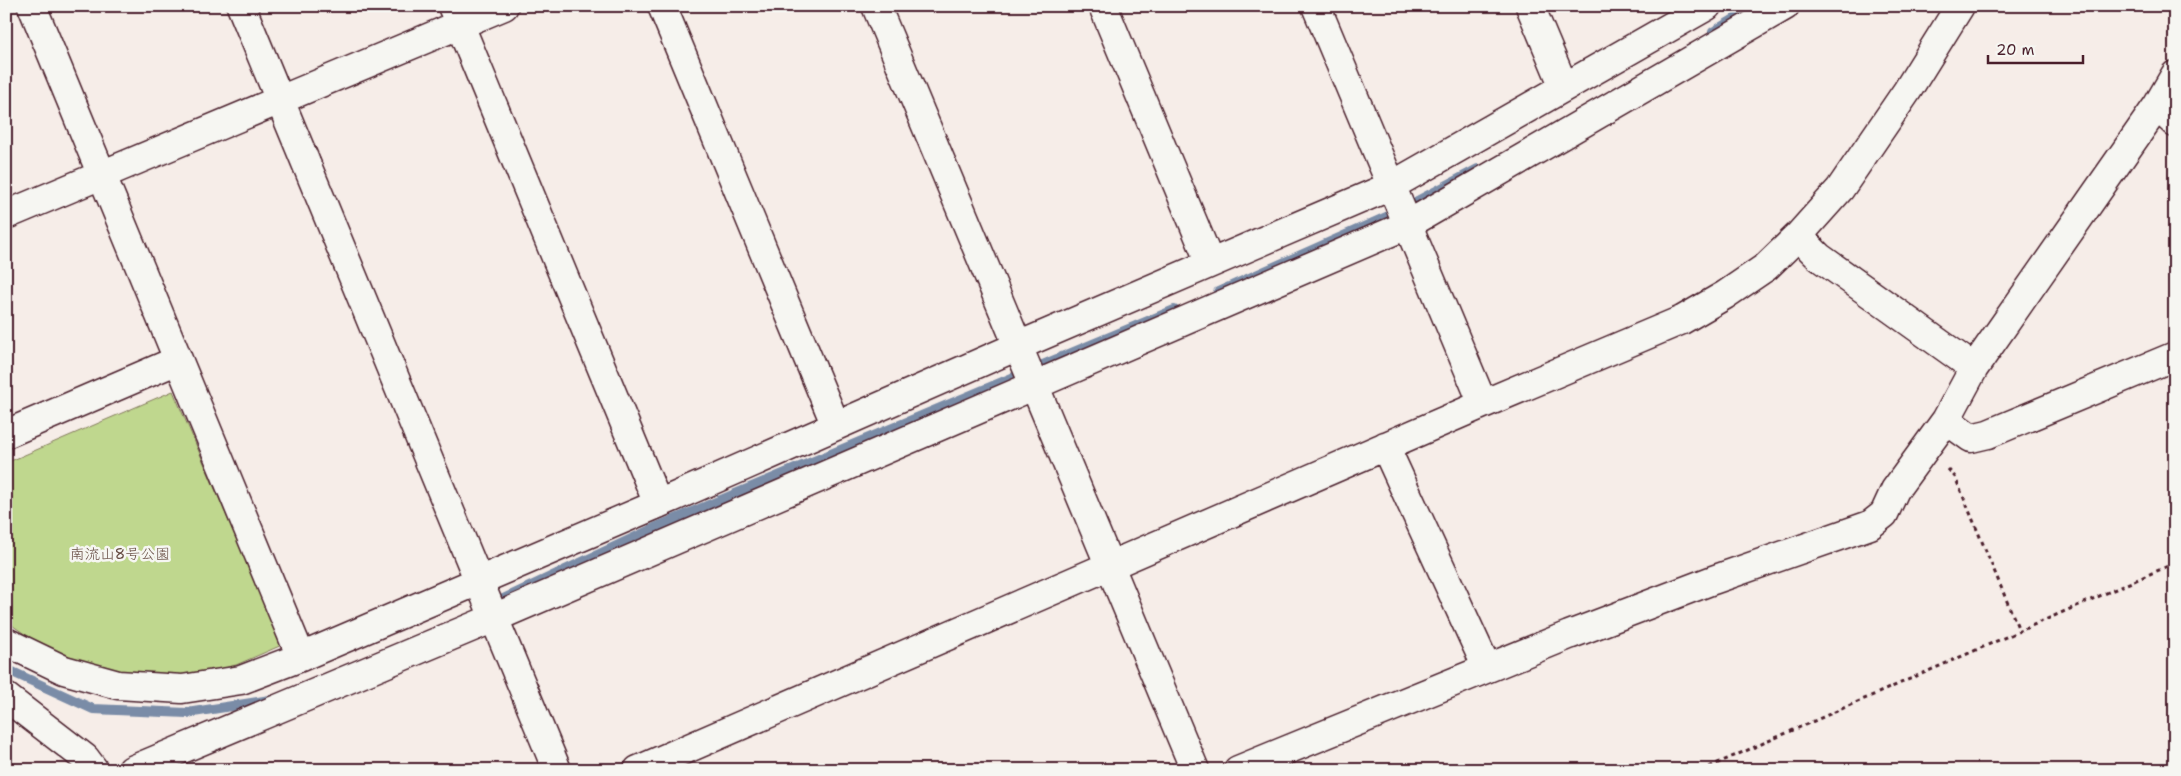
<svg xmlns="http://www.w3.org/2000/svg" width="2181" height="776" viewBox="0 0 2181 776" font-family="'Shantell Sans','Klee One',sans-serif">
<style>
.green{fill:#bfd78e;stroke:#847b5c}
.lines{fill:none;stroke-linecap:round;stroke-linejoin:round}
.stream{stroke:#7a8ca7;stroke-width:10}
.minor-casing{stroke:#4a1f2b;stroke-width:31}
.path{stroke:#4a1f2b;stroke-width:3;stroke-dasharray:4 4;stroke-linecap:butt}
.minor{stroke:#f6f6f2;stroke-width:28}
.labels{text-anchor:middle;dominant-baseline:central;stroke-width:5;stroke-linejoin:round;paint-order:stroke}
.park-label{font-size:15px;fill:#674d44;stroke:#f6f6f2}
</style>
<rect width="100%" height="100%" fill="#f6ede8"/>
<filter id="ink" filterUnits="userSpaceOnUse"><feTurbulence type="fractalNoise" baseFrequency=".02" numOctaves="2"/><feDisplacementMap in="SourceGraphic" scale="10" xChannelSelector="R" yChannelSelector="G"/><feConvolveMatrix kernelMatrix="1 2 1 2 8 2 1 2 1" color-interpolation-filters="sRGB"/></filter>
<g filter="url(#ink)">
<!-- green -->
<path class="green" d="M173,391L282,645L236,665L180,680L97,667L49,651L6,621V463Z"/>
<g class="lines">
<!-- stream -->
<path class="stream" d="M1713,32L1756,6
M1218,292L1393,214L1478,169
M497,602L659,526L1174,310
M6,669L93,709L187,713L270,700"/>
<!-- minor casing -->
<g class="minor-casing">
<path id="minor" d="M32,6L301,657
M241,6L557,770
M452,6L658,504
M662,6L836,426
M876,6L1195,770
M1103,6L1210,263
M1316,6L1483,404
M1530,6L1564,87
M2157,106L2175,123
M6,215L504,6
M1798,236L1819,257L1974,368
M1946,420L1971,438L1988,434L2175,356
M6,434L178,360
M1385,446L1487,668
M6,642L64,670L118,685L182,689L241,680L301,657L658,504L1018,346L1391,186L1707,6
M6,697L85,758L94,770
M132,770L494,618L1407,225L1785,6
M638,770L1483,404L1682,320L1725,295L1766,267L1798,236L1840,189L1907,91L1960,6
M1238,770L1569,635L1713,580L1870,525L1884,514L1895,490L1946,420L1974,368L2157,106L2175,75"/>
</g>
<!-- path -->
<path class="path" d="M1948,469L1955,477L2019,630
M1702,770L2175,563"/>
<!-- minor -->
<use href="#minor" class="minor"/>
</g>
</g>
<g class="labels">
<!-- park labels -->
<g class="park-label">
<text x="120" y="554">南流山8号公園</text>
</g>
</g>
<!-- margin -->
<rect width="2181" height="776" fill="none" stroke="#f6f6f2" stroke-width="25"/>
<rect x="12" y="12" width="2156" height="751" fill="none" stroke="#4a1f2b" stroke-width="2" filter="url(#ink)"/>
<!-- scale -->
<path d="M1988 55v8h95v-8" fill="none" stroke="#4a1f2b" stroke-width="2.5"/>
<text x="1996" y="55" font-size="15" fill="#4a1f2b" stroke="#f6f6f2" stroke-width="4" paint-order="stroke">20 m</text>
</svg>
